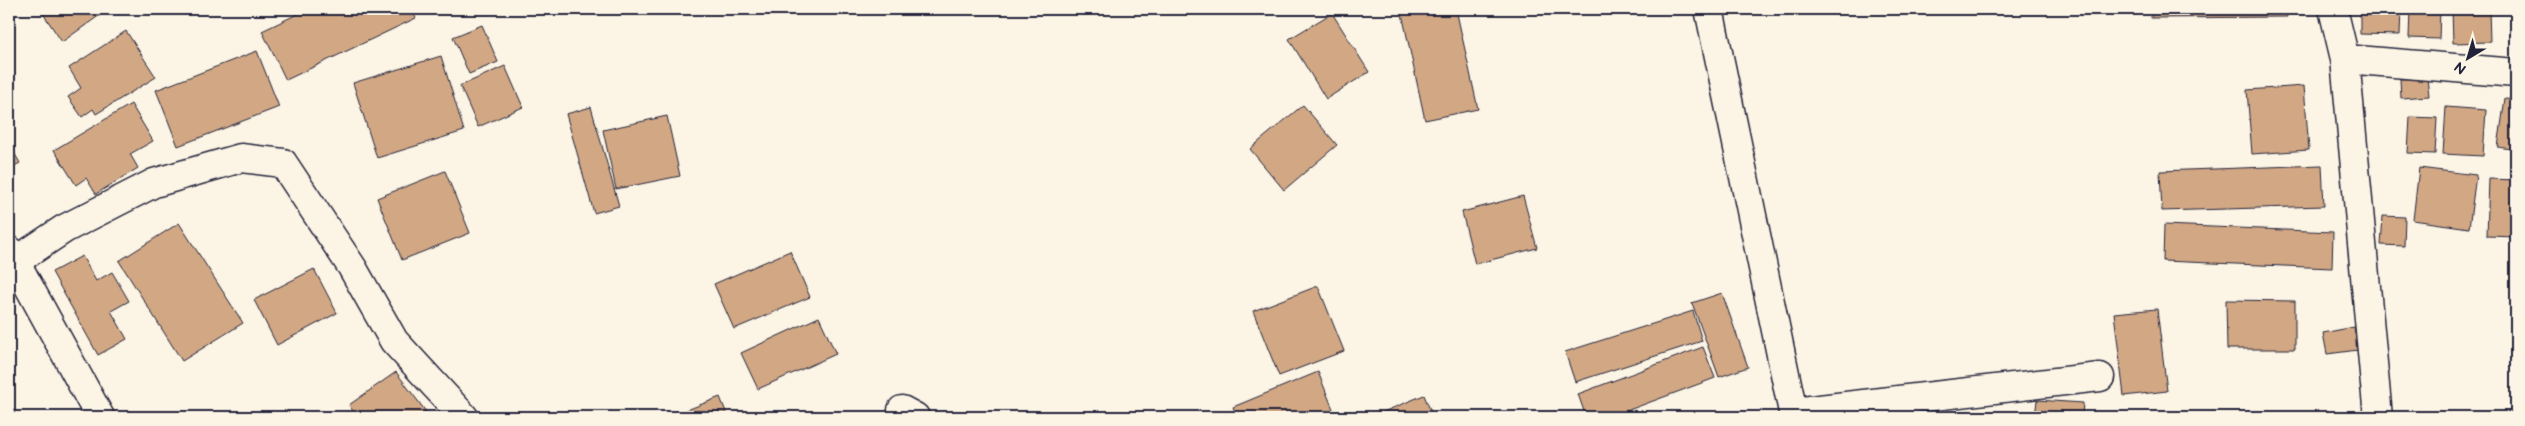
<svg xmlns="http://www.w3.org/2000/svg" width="2525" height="426" viewBox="0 0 2525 426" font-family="'Balsamiq Sans',sans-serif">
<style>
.building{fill:#d2a884;stroke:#22223b}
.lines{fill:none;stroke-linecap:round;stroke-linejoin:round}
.minor-casing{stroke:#22223b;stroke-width:31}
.minor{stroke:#fcf5e5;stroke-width:28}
</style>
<rect width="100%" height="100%" fill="#fcf5e5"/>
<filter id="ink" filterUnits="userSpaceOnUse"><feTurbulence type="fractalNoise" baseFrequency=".02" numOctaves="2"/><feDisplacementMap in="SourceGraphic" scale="10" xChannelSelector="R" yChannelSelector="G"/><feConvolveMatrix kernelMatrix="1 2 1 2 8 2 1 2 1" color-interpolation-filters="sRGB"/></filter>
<g filter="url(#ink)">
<!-- building -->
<path class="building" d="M40,9H106L107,10L62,42Z
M308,9H411L416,18L286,80L262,31Z
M1401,9H1456L1478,109L1425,120Z
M2151,9H2286L2287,17L2151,18Z
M2360,9H2401L2400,35L2360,34Z
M2410,9H2440L2439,39L2409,38Z
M2452,9H2489L2490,42L2453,43Z
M1332,13L1369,72L1326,99L1289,39Z
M482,25L498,62L469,74L453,37Z
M126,31L156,77L96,114L93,109L82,117L68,97L81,88L69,68Z
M257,51L279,107L178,146L156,90Z
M441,56L464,131L377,158L353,83Z
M505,66L523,107L478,127L460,86Z
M2427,78L2429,96L2401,98L2400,79Z
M2304,86L2309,150L2252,154L2247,90Z
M2505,98L2516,99V150L2498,147Z
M131,104L153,141L130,154L138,168L96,194L86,178L76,185L54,150Z
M1303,105L1337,145L1284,190L1250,149Z
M591,107L619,206L594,213L566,114Z
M2446,107L2486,110L2483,156L2443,154Z
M667,116L680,176L616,189L603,130Z
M2410,117L2437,118L2435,154L2408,153Z
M9,144L20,163L9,169Z
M2322,165L2324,206L2162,211L2160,171Z
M2419,168L2476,175L2469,228L2413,220Z
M445,171L470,233L402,260L377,198Z
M2489,179L2516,180V237L2487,236Z
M1523,196L1537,248L1475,264L1462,212Z
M2383,216L2405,217L2404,246L2381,245Z
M179,223L243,323L182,361L119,261Z
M2164,225L2333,232L2332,268L2163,261Z
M790,251L810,297L734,329L714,284Z
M82,256L96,281L112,272L129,301L111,311L127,339L98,355L52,272Z
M314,269L337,313L277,345L254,300Z
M1318,286L1344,351L1279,376L1253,311Z
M1722,293L1748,367L1719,377L1692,303Z
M2226,300L2295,301V349H2227Z
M2157,309L2167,391L2124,396L2114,313Z
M1693,311L1702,341L1575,382L1565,352Z
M819,317L836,354L758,389L741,353Z
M2354,327L2358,350L2327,354L2323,333Z
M1703,347L1715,378L1610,417H1586L1578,394Z
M396,372L430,417H357L349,405Z
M1318,372L1335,414L1326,417H1237L1233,407Z
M1424,395L1433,417H1371Z
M720,397L728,417H669Z
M2037,400L2083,403L2082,417H2035Z"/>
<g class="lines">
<!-- minor casing -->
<g class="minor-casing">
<path id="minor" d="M1709,9L1794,417
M2333,9L2345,59L2378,417
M2345,59L2516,73
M9,250L100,417
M16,261L64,229L154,183L241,158L283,163L352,267L394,341L464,417
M902,410L915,417
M1793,412L2100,377"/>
</g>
<!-- minor -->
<use href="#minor" class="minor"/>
</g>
</g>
<!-- margin -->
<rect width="2525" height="426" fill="none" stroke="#fcf5e5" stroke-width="30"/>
<rect x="15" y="15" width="2495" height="396" fill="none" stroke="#22223b" stroke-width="2" filter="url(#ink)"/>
<!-- north arrow -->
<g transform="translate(2468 58) rotate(218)" stroke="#fcf5e5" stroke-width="4" paint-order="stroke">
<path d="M0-4L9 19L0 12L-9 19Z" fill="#22223b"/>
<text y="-8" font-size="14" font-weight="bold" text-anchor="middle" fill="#22223b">N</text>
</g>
</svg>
